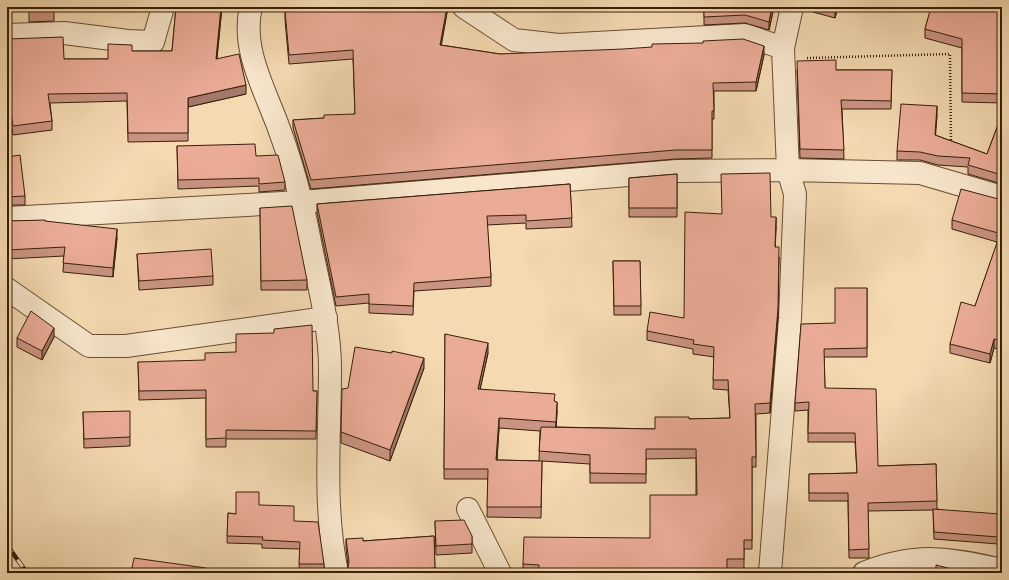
<svg xmlns="http://www.w3.org/2000/svg" width="1009" height="580" viewBox="0 0 1009 580" font-family="'Gentium Book Plus',serif">
<style>
.lines{fill:none;stroke-linecap:round;stroke-linejoin:round}
.minor-casing{stroke:#674e33;stroke-width:24}
.path{stroke:#381f09;stroke-width:2.5;stroke-dasharray:1 2;stroke-linecap:butt}
.minor{stroke:#f8e6cc;stroke-width:22}
.rail-casing{stroke:#381f09;stroke-width:4.5}
.rail{stroke:#f8e6cc;stroke-width:3;stroke-dasharray:9;stroke-linecap:butt}
.wall{fill:#ca9482;stroke:#381f09;fill-rule:evenodd}
.shaded-wall{fill:#a4786a;stroke:#381f09}
.building{fill:#ebac97;stroke:#381f09}
</style>
<rect width="100%" height="100%" fill="#f4d9b1"/>
<filter id="stains"><feTurbulence type="fractalNoise" baseFrequency=".005" numOctaves="4"/><feColorMatrix values="0 0 0 0 .2 0 0 0 0 .09 0 0 0 0 .02 0 0 0 .5 -.17"/></filter>
<radialGradient id="worn" r=".72"><stop offset=".6" stop-color="#630" stop-opacity="0"/><stop offset="1" stop-color="#630" stop-opacity=".3"/></radialGradient>
<g class="lines">
<!-- minor casing -->
<g class="minor-casing">
<path id="minor" d="M251,7C241,48 264,88 278,126C287,150 295,176 301,201C307,222 310,245 315,266C322,299 330,334 330,368C330,437 323,504 337,573
M464,7L514,40L559,45L745,35L783,48
M7,35L64,33L128,41L153,42L163,7
M7,218L302,202L677,171L788,170L920,173L1002,197
M7,289L89,346H126L326,318
M468,509L500,573
M770,573L790,318L795,194L788,170L783,48L792,7
M864,573C916,552 949,558 1002,570"/>
</g>
<!-- path -->
<path class="path" d="M807,58L950,54L951,143"/>
<!-- minor -->
<use href="#minor" class="minor"/>
<!-- rail casing -->
<g class="rail-casing">
<path id="rail" d="M7,545L27,573
M7,568L10,573"/>
</g>
<!-- rail -->
<use href="#rail" class="rail"/>
</g>
<!-- wall -->
<path class="wall" d="M29,7H54V21L29,22Z
M176,7H222L217,58L246,94L188,107V141L128,142L127,101L50,103L52,121V130L13,135L7,94V39L64,59H108L132,51H172Z
M337,7H448L441,45L500,54L764,55L756,91H714V119H712V158L676,159L311,189L293,128V120L324,118L355,114L353,59L289,64L285,20V11Z
M651,7H689L651,8Z
M704,7H774L769,30L745,23L704,25Z
M813,7H838L835,18L813,12Z
M913,7H1002V103L962,102V48L925,38V29L930,12Z
M797,70H892L891,109H842L844,159L800,158Z
M1002,114V184L968,174V167L938,165L920,160H897V151L937,115L935,135L987,154Z
M177,146L256,156L285,182V190L259,192V186L178,189Z
M7,157L25,196V205H7Z
M677,174V217H629V178Z
M570,184L572,227L526,229V223L487,225L491,277V286L414,291L413,315L369,313V303L336,306L317,213V204Z
M1002,200V350L994,348L990,363L950,353V344L975,306L997,244V242L952,229V220Z
M260,208L307,280V290H261Z
M771,217L776,227L775,247L778,317L770,413L756,414V467H752V549H744V569H727V573H523V564L650,538L696,495V458L646,459V483H590V464L542,461L541,518L487,517L488,479H444L445,334L488,353L480,389L555,401L557,412L556,427L655,429L689,419L730,418L728,390L713,389L714,357L693,354V349L647,340V331L684,318ZM499,428L540,431L539,461L497,460Z
M7,221H45L117,238L113,277L63,272L64,256L7,259Z
M137,254L213,276V285L139,290Z
M613,261H640L641,315H614Z
M867,288V357H824L825,388L878,466L936,464L937,509L1000,521L998,544L934,539L933,510L868,511L869,558H849L848,501H809V474L857,473L855,442H808V410L795,411V403L835,323Z
M54,337L42,360L17,347V338Z
M138,362L313,391H317L316,439H226V447H206V398L139,400Z
M424,368L390,461L341,443V432L348,388Z
M83,412L130,437V446L84,448Z
M259,505L294,521L324,564V572L299,571L300,549L262,548V544L227,543L228,513L236,514Z
M435,521L472,536V553L436,555Z
M434,536L435,573H347L348,566L346,548V539L363,541Z"/>
<!-- shaded-wall -->
<path class="shaded-wall" d="M221,7H222L216,67V59Z
M447,7H448L440,53V45Z
M772,7H774L769,30V22Z
M835,7H838L835,18Z
M764,46V55L756,91V82Z
M246,85V94L188,107V98Z
M937,106V115L935,144V135Z
M776,217V227L775,257V247Z
M117,229V238L113,277V268Z
M779,257L778,317L770,413V403Z
M54,328V337L42,360V351Z
M994,339V348L990,363V354Z
M488,343V353L478,399V389Z
M424,358V368L390,461V450Z
M557,402V412L556,432V422Z
M499,418V428L496,471V460Z
M1000,514V521L998,544V537Z"/>
<!-- building -->
<path class="building" d="M29,7H54V10L29,11Z
M176,7H221L216,59L239,54L246,85L188,98V133H128L127,93L48,94L52,121L13,126L7,85V39L63,37L64,59H108V44L132,45V51H172Z
M338,7H447L440,45L500,54L623,49L652,47V44L703,43V41L743,39L764,46L756,82L713,83L714,111H712V150H676L311,180L293,120L324,118V115L355,114L353,50L289,55L285,11Z
M704,7H772L769,22L745,15L704,17Z
M827,7H835V9Z
M931,7H1002V94L962,93V39L925,29Z
M836,60V70H892L891,101L841,100L844,150L800,149L797,61Z
M901,104L937,106L935,135L987,154L1002,114V175L968,165L970,158L938,156L920,152L897,151Z
M255,144L256,156L278,155L285,182L259,184V178L178,180L177,146Z
M20,155L25,196L7,197V157Z
M770,173L771,217H776L775,247H779L778,308L770,403L755,404L756,457H752V540H744V559H727V573H539V565L523,564L524,537L650,538V495H697L696,449H646V474L590,473V455L539,451L541,427L655,429V417H689V419L730,418L728,380H713L714,347L693,344L694,340L647,331L650,312L684,318L685,212L722,214L721,174Z
M677,174V208H629V178Z
M570,184L572,218L526,221V215L487,216L491,277L414,283L413,306L369,304V294L336,297L317,204Z
M961,189L1002,200V341L994,339L990,354L950,344L961,302L975,306L999,237H997L998,233L952,220Z
M292,206L307,280L261,281L260,208Z
M45,220V221L117,229L113,268L63,263L65,247L7,250V221Z
M211,249L213,276L139,281L137,254Z
M613,261H640L641,306H614Z
M835,288H867V348L824,349L825,388L876,389L878,466L936,464L937,501L868,503L869,549L849,550L848,493H809V474L857,473L855,433H808L809,402L795,403L801,324L835,323Z
M31,311L54,328L42,351L17,338Z
M312,325L313,391H317L316,431L226,430V438L206,439V390L139,391L138,362L205,360V353L236,352V334L274,333V329Z
M445,334L488,343L478,389L555,394L554,401L557,402L556,422L499,418L496,460L542,461L541,507H487L488,469H444Z
M355,347L392,353V351L424,358L390,450L341,432L342,389L348,388Z
M130,411V437L84,439L83,412Z
M236,492H259V505L294,506V521L318,522L324,564H299L300,542L262,540L263,537L227,536L228,513L236,514Z
M933,509L1000,514L998,537L934,532Z
M464,520L472,536V544L436,546L435,521Z
M434,536L435,568L367,573H347L349,562L346,539L363,538V541Z
M134,558L206,568L205,573H131Z
M936,565L967,573H884V571L936,572Z"/>
<!-- margin -->
<rect width="1009" height="580" fill="none" stroke="#f4d9b1" stroke-width="24"/>
<rect x="8" y="8" width="993" height="564" fill="none" stroke="#381f09" stroke-width="2"/>
<rect x="12" y="12" width="985" height="556" fill="none" stroke="#381f09"/>
<rect width="100%" height="100%" filter="url(#stains)"/>
<rect width="100%" height="100%" fill="url(#worn)"/>
</svg>
